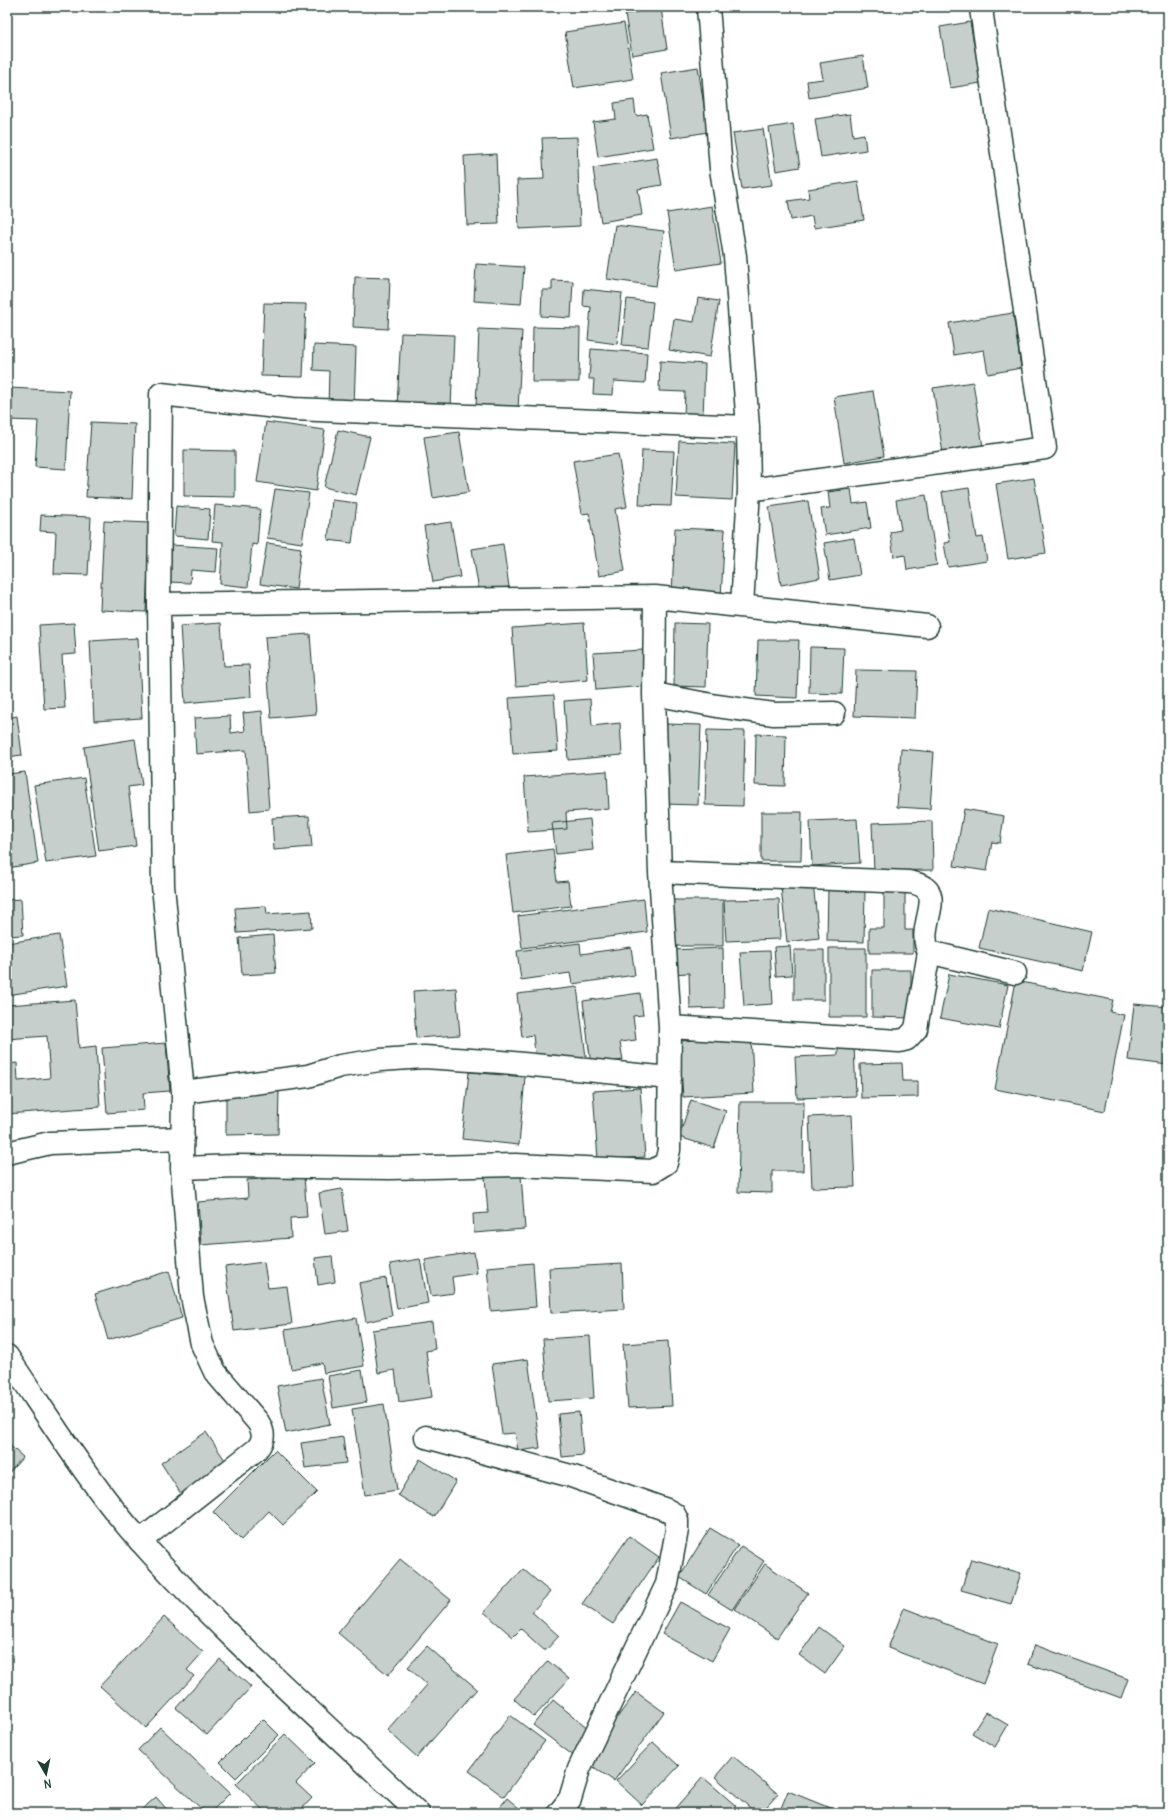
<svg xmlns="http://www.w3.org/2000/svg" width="1175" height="1820" viewBox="0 0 1175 1820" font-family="Delius,sans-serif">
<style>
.building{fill:#c7cfcc;stroke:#1f3d34}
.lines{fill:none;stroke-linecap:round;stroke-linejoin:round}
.street-casing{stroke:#1f3d34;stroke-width:25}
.primary-casing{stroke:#1f3d34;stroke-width:25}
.street{stroke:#fff;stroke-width:22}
.primary{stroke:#fff;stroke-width:22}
</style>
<rect width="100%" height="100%" fill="#fff"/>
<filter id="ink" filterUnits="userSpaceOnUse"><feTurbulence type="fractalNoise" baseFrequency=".025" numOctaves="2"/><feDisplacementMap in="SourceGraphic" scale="8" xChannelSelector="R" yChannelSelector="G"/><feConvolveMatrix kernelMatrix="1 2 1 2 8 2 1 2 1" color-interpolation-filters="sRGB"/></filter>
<g filter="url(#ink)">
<!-- building -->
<path class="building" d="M661,8L667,49L632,55L625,14Z
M970,22L981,83L950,88L940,27Z
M624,23L633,79L574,88L565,32Z
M863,56L868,88L809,98L807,81L823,79L820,63Z
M698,67L708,132L671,138L661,73Z
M634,100L636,116L647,114L653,148L598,157L593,122L616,119L614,103Z
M850,114L853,136L864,134L866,150L821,157L815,119Z
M793,124L800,167L776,171L769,128Z
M763,129L772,185L742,189L733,133Z
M577,137L580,226L519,229L517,180L544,179L542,138Z
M496,154L499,224L467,225L464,156Z
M657,158L662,185L638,189L642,215L601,222L593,168Z
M858,181L864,220L814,228L812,216L791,220L788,201L809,198L808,189Z
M712,206L721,263L676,270L667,213Z
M615,225L664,231L656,286L607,279Z
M476,264L524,267L521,304L474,301Z
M355,277L390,278L388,329L353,327Z
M552,280L573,281L571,318L541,316L542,290H552Z
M584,289L622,293L617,344L588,340L591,307L583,306Z
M698,298L719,301L710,357L669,350L674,319L694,322Z
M627,299L653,302L648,347L622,345Z
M264,303L306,304L303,377L261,376Z
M1013,313L1021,368L988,374L984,350L954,355L949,323Z
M533,327L580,328L579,382H532Z
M479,329L522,331L518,410L476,408Z
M401,333L454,335L451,408L397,406Z
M314,345L356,347L354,407L328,406L329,371L313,370Z
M591,349L647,353L645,383L614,381L613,395L593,394L594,379H589Z
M660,361L705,364L703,417L684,415L685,392L659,391Z
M973,382L984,454L944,460L933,388Z
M9,388L70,391L66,469L35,467L38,421L7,420Z
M873,391L884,456L844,463L834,397Z
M91,422L135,424L132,499L86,497Z
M266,422L325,430L316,491L257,482Z
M338,430L370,437L356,495L324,487Z
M459,432L469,492L433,498L424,437Z
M679,441L735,444L732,500L676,497Z
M184,450L235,451V497L184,496Z
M642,450L674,451L671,506L639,505Z
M618,454L627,507L615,509L625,571L599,576L589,513L582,514L573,461Z
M1034,478L1046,553L1008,559L996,484Z
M969,488L977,538L983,537L987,561L948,567L944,543L950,542L942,492Z
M275,489L309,493L302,543L267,538Z
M851,489L853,504L867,502L871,528L825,535L821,509L830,508L828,492Z
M926,495L937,565L907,570L905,555L894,557L890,532L901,530L896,500Z
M332,500L357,503L352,543L328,540Z
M808,501L820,578L781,585L769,507Z
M215,505L260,509L257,545L252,544L248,587L220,584L223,542L212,541Z
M176,506L210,509L208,539L174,536Z
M41,515L91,517L88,575L54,574L56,532L40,531Z
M104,521L150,523L146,612L100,610Z
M451,522L460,577L433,582L424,526Z
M675,528L725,530L721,597L672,594Z
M854,538L860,575L830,580L824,543Z
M267,543L301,548L296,589L260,584Z
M503,544L509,587L479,591L472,549Z
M171,545L218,548L216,572L191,570L190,583L168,582Z
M74,623L76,654L62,655L65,708L44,709L39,625Z
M221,623L224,666L249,665L251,697L185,703L180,626Z
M584,623L588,680L516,686L512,628Z
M675,623L708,624L706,687L674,686Z
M310,634L316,714L271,718L265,637Z
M138,638L142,718L94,721L90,641Z
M758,640H799L797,698L756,696Z
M810,647L844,648L842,694L809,693Z
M643,650L645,686L596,690L593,653Z
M856,670L917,671L915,718L854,716Z
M554,695L558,751L513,754L509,698Z
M590,699L592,726L620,723L622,755L568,760L564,701Z
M262,711L269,809L250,811L246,750L196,754L194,718L230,716L231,733L245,731L243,713Z
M17,716L22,755L7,757V718Z
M666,724L701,725L698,805L663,804Z
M707,730L745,731L743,806L705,805Z
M756,734L786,735L785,786L755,785Z
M135,739L142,785L128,787L136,846L99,851L84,747Z
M901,749L934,752L930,809L897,807Z
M607,771L609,809L566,812L567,829L528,832L524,777Z
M25,772L38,863L7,868V774Z
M84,778L96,856L46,863L34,785Z
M964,809L1004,816L1000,843L992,842L987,871L954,866Z
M761,812H802L801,861H761Z
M309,816L312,847L274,850L272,818Z
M590,819L593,850L556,854L552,823Z
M857,819L860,863L812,866L810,821Z
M932,821L933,870L874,871L872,823Z
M553,849L557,882L568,881L571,906L513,913L506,855Z
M813,883L819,938L787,942L781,887Z
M828,887L865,888L864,942L827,941Z
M884,887H905V930H913V953H869V928H884Z
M21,899L23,935L7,936V900Z
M644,899L647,932L522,948L518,916Z
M779,899L780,939L726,941L724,900Z
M669,900H723V946H668Z
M266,906L267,914L311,911L312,928L237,933L235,908Z
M988,908L1092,932L1083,971L979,948Z
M59,935L67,986L7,995V943Z
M273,935L276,973L242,975L239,938Z
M580,943L581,954L631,947L635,975L572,984L570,973L521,980L517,951Z
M790,946L792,975L776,976L774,947Z
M723,948L724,1008L690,1009L689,973L670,974L669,950Z
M829,948H866V1017H829Z
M794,950H824V1000H794Z
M770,951L773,1004L744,1006L740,952Z
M872,970H911V1018L872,1017Z
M949,974L1008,985L999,1029L940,1018Z
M1016,981L1113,1000L1110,1012L1124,1015L1105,1111L995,1089Z
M577,987L586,1057L536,1063L533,1035L522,1037L517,994Z
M456,988L460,1035L416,1038L413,991Z
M640,993L643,1015L633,1016L636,1040L620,1042L623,1060L591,1065L583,1001Z
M75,1000L79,1048L96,1046L100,1107L7,1114V1064L17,1063L18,1081L50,1078L47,1036L7,1039V1005Z
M1134,1004L1168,1007V1065L1128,1060Z
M751,1037L754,1093L683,1097L679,1041Z
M166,1043L170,1091L143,1093L144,1110L107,1113L102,1048Z
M854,1044L856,1096L797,1098L795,1057L838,1055V1045Z
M902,1063L903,1081H918V1097L861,1098L860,1064Z
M469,1072L525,1077L519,1145L462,1139Z
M640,1088L645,1157L598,1160L593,1091Z
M226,1090H279L278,1134L226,1135Z
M691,1100L726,1111L714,1148L679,1137Z
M740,1102H804L803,1171H772V1193L738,1192Z
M852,1115L855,1187L812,1188L809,1117Z
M521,1175L525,1229L474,1233L473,1214L488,1213L485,1177Z
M304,1176L307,1217L290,1218L291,1238L201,1245L198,1202L248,1198L247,1180Z
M342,1189L348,1231L325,1234L319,1193Z
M474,1252L477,1273L452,1277L454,1293L431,1296L425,1260Z
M332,1256L335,1282L318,1285L315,1258Z
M420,1259L428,1303L397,1309L390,1264Z
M264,1262L268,1288L287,1286L292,1324L234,1331L225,1267Z
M533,1263L536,1307L491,1311L487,1267Z
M622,1264L624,1309L551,1313L549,1268Z
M169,1271L182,1318L108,1340L95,1294Z
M386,1278L392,1316L366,1322L359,1283Z
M356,1318L364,1366L324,1373L322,1363L291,1369L285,1330Z
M432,1322L435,1349L426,1351L432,1397L399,1402L395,1370L378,1373L372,1330Z
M590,1336L594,1398L548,1401L543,1339Z
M668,1341L672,1406L628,1408L623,1344Z
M528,1359L540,1448L518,1451L515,1433L502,1434L492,1364Z
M362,1370L367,1402L333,1408L328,1376Z
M321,1378L330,1424L286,1433L277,1386Z
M384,1404L397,1490L365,1495L352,1409Z
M579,1412L583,1455L562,1457L558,1414Z
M206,1432L229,1466L183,1497L161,1463Z
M343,1437L346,1463L305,1468L301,1443Z
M7,1443L23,1457L7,1475Z
M275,1450L317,1492L283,1525L269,1511L241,1540L213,1512Z
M420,1459L456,1481L434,1517L398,1495Z
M710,1528L738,1545L706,1594L679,1577Z
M629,1536L659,1557L613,1624L582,1604Z
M741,1546L764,1561L732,1610L708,1595Z
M400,1559L451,1600L388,1675L338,1633Z
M971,1559L1021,1573L1011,1604L961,1590Z
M765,1564L808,1593L777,1638L734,1609Z
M523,1569L550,1592L532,1612L559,1636L545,1651L521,1629L513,1637L484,1612Z
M680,1602L730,1629L712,1661L662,1634Z
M904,1608L998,1644L983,1684L888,1648Z
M164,1617L203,1652L187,1670L194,1676L146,1728L100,1686Z
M819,1627L845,1646L825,1674L799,1655Z
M1035,1645L1128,1679L1121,1698L1028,1664Z
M427,1646L477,1689L417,1757L387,1730L427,1685L408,1667Z
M220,1659L251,1687L207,1735L176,1708Z
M548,1661L569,1679L534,1717L514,1699Z
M636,1692L664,1712L614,1781L585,1761Z
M553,1700L594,1733L575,1757L533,1725Z
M986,1712L1008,1725L995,1747L972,1733Z
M510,1715L545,1741L504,1797L469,1771Z
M263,1719L279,1735L236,1778L220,1762Z
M160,1727L230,1793L210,1813H206L138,1750Z
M285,1734L315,1763L296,1783L312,1798L298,1813H266L236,1784Z
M653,1742L679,1766L642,1805L616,1781Z
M733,1756L778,1794L761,1813H756L715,1777Z
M703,1777L736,1806L730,1813H672Z
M788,1791L835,1810L834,1813H779Z
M156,1797L170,1813H138Z
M507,1798L520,1809L516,1813H495Z"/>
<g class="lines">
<!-- street casing -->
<g class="street-casing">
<path id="street" d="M708,7L721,169L735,256L748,427L749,490L742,606
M749,490L1045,448L981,9L984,7
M159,604L655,597L927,626
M654,694L717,706L774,714L834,713
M660,872L909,882C953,889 914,924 929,952L1015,973
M670,1027L899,1041L907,1039L916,1029L929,952
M183,1092L308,1076L340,1066L380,1060L424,1057L502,1062L670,1078
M7,1153L50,1143L183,1138
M182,1168L236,1166L390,1168L515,1165L653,1171L666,1163L669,1150L670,1027L660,872L654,694L655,597
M426,1437L571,1476L667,1510L674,1514L677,1520V1530L667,1584L579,1769L570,1799L559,1813
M140,1541L257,1449C265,1439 264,1432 258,1422L215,1372L202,1344L192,1297L182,1168L183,1092L163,886L159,604L161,394L293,409L748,427"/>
</g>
<!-- primary casing -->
<g class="primary-casing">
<path id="primary" d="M7,1356C50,1419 90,1485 141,1542C227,1638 325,1723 418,1813"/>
</g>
<!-- street -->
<use href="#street" class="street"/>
<!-- primary -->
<use href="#primary" class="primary"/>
</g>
</g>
<!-- margin -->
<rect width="1175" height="1820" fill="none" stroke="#fff" stroke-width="24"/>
<rect x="12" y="12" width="1151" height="1796" fill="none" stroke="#1f3d34" stroke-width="1.5" filter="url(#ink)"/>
<!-- north arrow -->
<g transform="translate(46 1774) rotate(171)" stroke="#ffffff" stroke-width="3" paint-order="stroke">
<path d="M0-3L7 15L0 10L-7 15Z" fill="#1f3d34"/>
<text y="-6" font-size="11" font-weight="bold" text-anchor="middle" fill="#1f3d34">N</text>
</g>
</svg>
